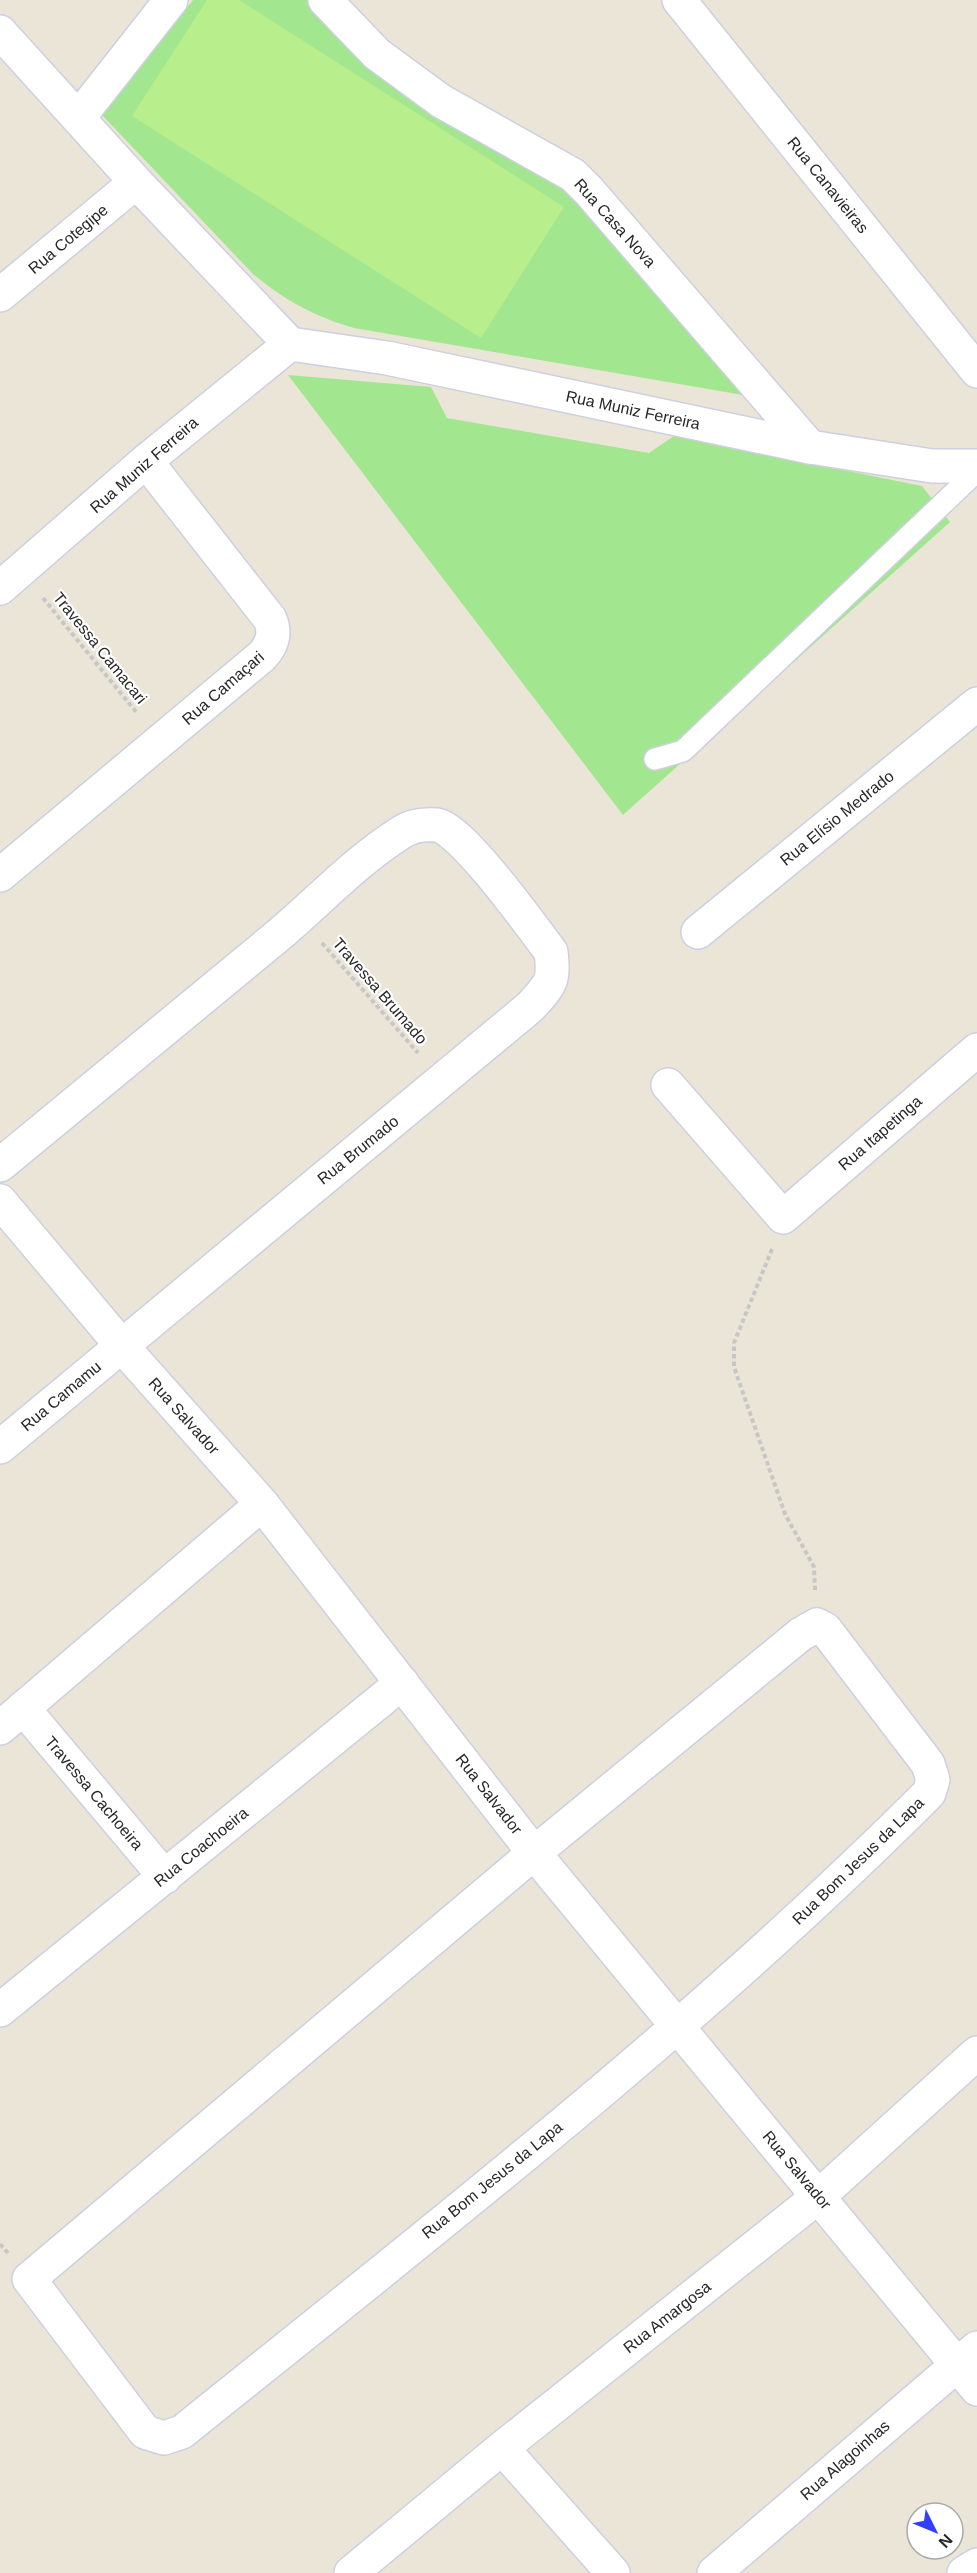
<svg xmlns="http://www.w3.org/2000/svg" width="977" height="2573" viewBox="0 0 977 2573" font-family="Helvetica,sans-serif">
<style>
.green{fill:#a3e690}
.pitch{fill:#b8ee8b}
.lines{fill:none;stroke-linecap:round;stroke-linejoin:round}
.service-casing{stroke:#cdcfe2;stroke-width:24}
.minor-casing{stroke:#cdcfe2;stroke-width:36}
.tertiary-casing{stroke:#cdcfe2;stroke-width:36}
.secondary-casing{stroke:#cdcfe2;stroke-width:36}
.path{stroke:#c7c7c7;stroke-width:4;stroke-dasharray:4.5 3;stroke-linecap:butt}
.service{stroke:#fff;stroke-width:21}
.minor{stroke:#fff;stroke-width:33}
.tertiary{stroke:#fff;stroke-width:33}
.secondary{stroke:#fff;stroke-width:33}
.labels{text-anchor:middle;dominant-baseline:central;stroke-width:4.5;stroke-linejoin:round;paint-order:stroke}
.street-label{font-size:16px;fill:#272727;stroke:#fff}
</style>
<rect width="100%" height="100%" fill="#ebe5d8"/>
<!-- green -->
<path class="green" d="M193,0H308L366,60L574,195L743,395L354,328C315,317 284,300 253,274L102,115Z
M288,375L431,387L447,418L649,453L674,436L922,486L950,522L623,815Z"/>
<!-- pitch -->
<path class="pitch" d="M207,0H239L564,207L481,338L132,116Z"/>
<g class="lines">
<!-- service casing -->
<g class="service-casing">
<path id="service" d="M655,759L683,751L977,471"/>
</g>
<!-- minor casing -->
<g class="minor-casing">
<path id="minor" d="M325,0L377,54L441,101L573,175L589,191L810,447
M679,0L977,371
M0,32L136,182L290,344
M79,117L171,0
M0,295L136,182
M0,875L262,656C272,645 276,633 270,619L146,461
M698,932L977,704
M668,1085L783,1217L977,1050
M0,1165C93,1088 187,1011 280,934C320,900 357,860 402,832C412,825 425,824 437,825C462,829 533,928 551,952C555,982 550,985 530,1007L0,1447
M817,1625L825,1629L928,1764L933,1780L929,1793C697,2025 437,2227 182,2432L164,2438L145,2432L29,2279L534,1853L801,1634Z
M23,1708L165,1877
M0,1728L262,1504
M0,2010L402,1683
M502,2448L613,2573
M351,2573L502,2448L819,2196L977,2053
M714,2573L977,2348"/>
</g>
<!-- tertiary casing -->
<g class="tertiary-casing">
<path id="tertiary" d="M0,588L146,461L290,344L387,358L810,447L932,466H977
M0,1201L121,1345L262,1504L534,1853L977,2389"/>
</g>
<!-- secondary casing -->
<g class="secondary-casing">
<path id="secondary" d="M964,2573L977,2565"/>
</g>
<!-- path -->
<path class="path" d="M43,598L137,713
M322,943L418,1053
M772,1249L734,1343V1367L785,1514L814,1567L815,1590
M0,2244L8,2253"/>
<!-- service -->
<use href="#service" class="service"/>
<!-- minor -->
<use href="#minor" class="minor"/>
<!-- tertiary -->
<use href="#tertiary" class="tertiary"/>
<!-- secondary -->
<use href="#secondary" class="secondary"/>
</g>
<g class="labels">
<!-- street labels -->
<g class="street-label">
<text transform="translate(828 185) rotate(51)">Rua Canavieiras</text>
<text transform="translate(615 223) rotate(48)">Rua Casa Nova</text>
<text transform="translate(68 239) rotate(-40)">Rua Cotegipe</text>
<text transform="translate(633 410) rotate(12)">Rua Muniz Ferreira</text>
<text transform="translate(144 465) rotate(-41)">Rua Muniz Ferreira</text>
<text transform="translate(100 648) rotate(51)">Travessa Camacari</text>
<text transform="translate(223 688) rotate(-41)">Rua Camaçari</text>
<text transform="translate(837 818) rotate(-39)">Rua Elísio Medrado</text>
<text transform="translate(380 991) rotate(49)">Travessa Brumado</text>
<text transform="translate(880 1133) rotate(-41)">Rua Itapetinga</text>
<text transform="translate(358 1150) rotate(-39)">Rua Brumado</text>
<text transform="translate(61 1396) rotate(-40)">Rua Camamu</text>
<text transform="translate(184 1416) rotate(48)">Rua Salvador</text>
<text transform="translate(94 1793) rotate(50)">Travessa Cachoeira</text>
<text transform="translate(489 1794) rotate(52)">Rua Salvador</text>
<text transform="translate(201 1847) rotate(-39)">Rua Coachoeira</text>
<text transform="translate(858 1861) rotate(-44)">Rua Bom Jesus da Lapa</text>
<text transform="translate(797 2170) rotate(50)">Rua Salvador</text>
<text transform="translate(492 2180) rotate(-39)">Rua Bom Jesus da Lapa</text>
<text transform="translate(667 2317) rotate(-38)">Rua Amargosa</text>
<text transform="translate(845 2460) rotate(-41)">Rua Alagoinhas</text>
</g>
</g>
<!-- north arrow -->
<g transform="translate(935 2531) rotate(133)"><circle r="28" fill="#ffffff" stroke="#a9a9a9" stroke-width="1.5"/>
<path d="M0-4.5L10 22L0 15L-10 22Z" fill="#313fff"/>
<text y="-9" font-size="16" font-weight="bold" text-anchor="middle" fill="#272727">N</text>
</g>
</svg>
